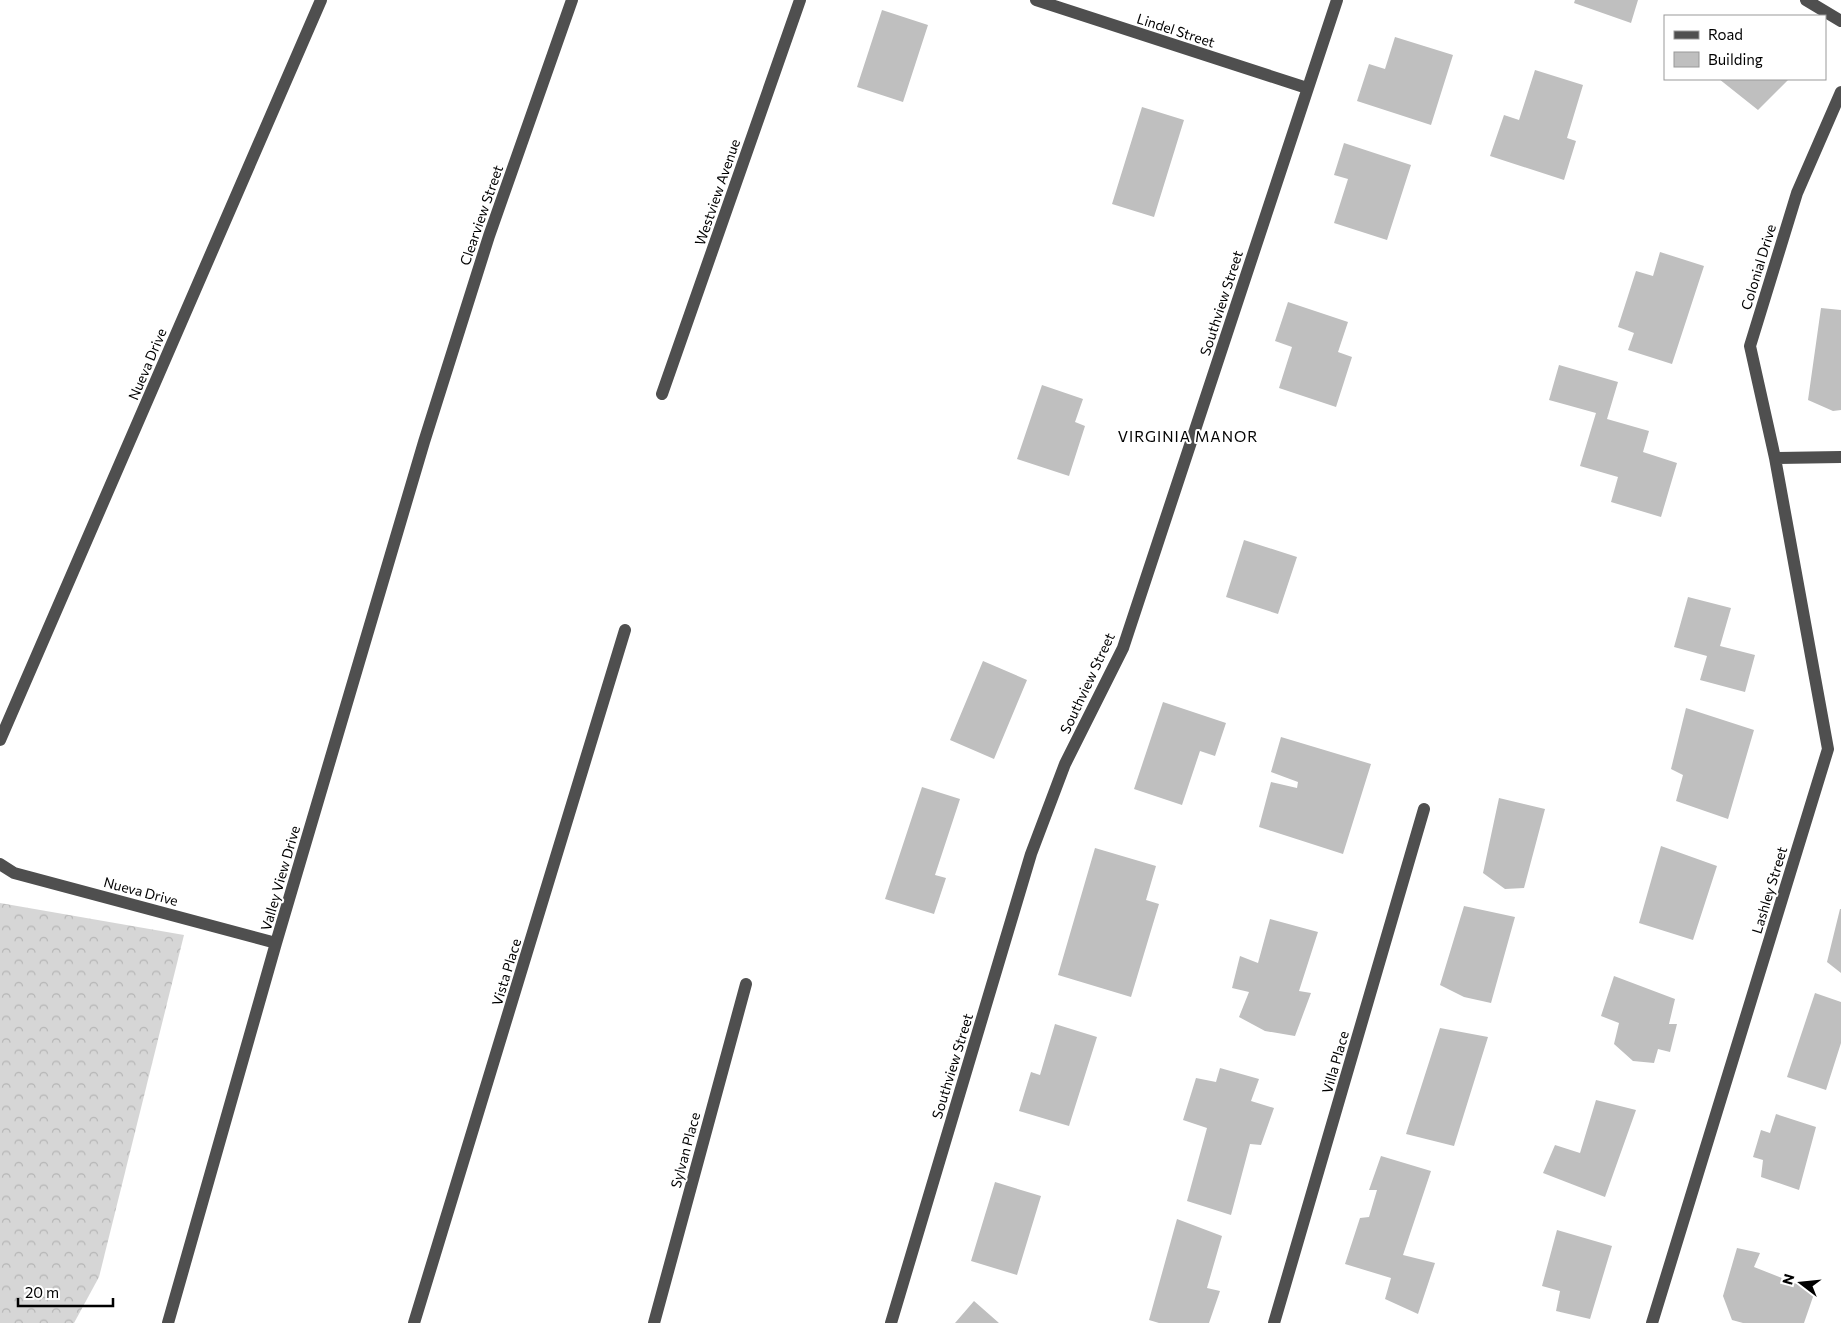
<svg xmlns="http://www.w3.org/2000/svg" width="1841" height="1323" viewBox="0 0 1841 1323" font-family="Commissioner,sans-serif">
<style>
.forest{fill:url(#forest-crowns)}
.building{fill:#bfbfbf}
.lines{fill:none;stroke-linecap:round;stroke-linejoin:round}
.minor{stroke:#4f4f4f;stroke-width:12}
.labels{text-anchor:middle;dominant-baseline:central;stroke-width:4;stroke-linejoin:round;paint-order:stroke}
.street-label{font-size:14px;fill:#000;stroke:#fff}
.neighbourhood-label{font-size:15px;letter-spacing:1px;fill:#000;stroke:#fff}
</style>
<defs>
<pattern id="forest-crowns" width="20" height="18" patternUnits="userSpaceOnUse" patternTransform="scale(1.25)"><rect width="20" height="18" fill="#d6d6d6"/><path d="M2 6a3 3 0 1 1 6 0M12 15a3 3 0 1 1 6 0" fill="none" stroke="#b6b6b6"/></pattern>
</defs>
<rect width="100%" height="100%" fill="#fff"/>
<!-- forest -->
<path class="forest" d="M0,903L184,935L99,1277L74,1323H0Z"/>
<!-- building -->
<path class="building" d="M1575,0H1638L1631,23L1574,3Z
M882,10L928,25L903,102L857,87Z
M1395,37L1453,55L1431,125L1357,101L1369,64L1385,69Z
M1535,70L1583,85L1567,138L1576,141L1564,180L1490,156L1504,115L1519,120Z
M1719,79H1789L1758,110Z
M1142,107L1184,120L1154,217L1112,204Z
M1344,143L1411,165L1387,240L1334,223L1348,179L1334,175Z
M1660,252L1704,266L1672,364L1628,350L1634,333L1618,327L1636,271L1653,276Z
M1288,302L1348,322L1338,352L1352,357L1336,407L1279,388L1292,347L1275,341Z
M1821,308L1841,310V410L1833,411L1808,400Z
M1559,365L1618,382L1607,419L1649,431L1643,452L1677,463L1661,517L1611,502L1618,477L1580,466L1596,413L1549,400Z
M1042,385L1083,399L1075,422L1085,426L1069,476L1017,459Z
M1244,540L1297,557L1278,614L1226,597Z
M1688,597L1731,608L1720,646L1755,655L1745,692L1700,680L1707,656L1674,647Z
M983,661L1027,680L994,759L950,740Z
M1163,702L1226,723L1215,756L1200,751L1182,805L1134,789Z
M1686,708L1754,730L1728,819L1676,801L1683,775L1671,769Z
M1281,737L1371,764L1343,854L1259,827L1271,782L1297,788L1298,782L1271,772Z
M922,787L960,799L935,875L946,878L934,914L885,899Z
M1499,798L1545,809L1524,888L1505,889L1483,873Z
M1661,846L1717,866L1693,940L1639,923Z
M1095,848L1156,866L1146,900L1159,904L1131,997L1058,975Z
M1464,906L1515,917L1491,1003L1464,997L1440,985Z
M1840,909H1841V973L1827,962Z
M1270,919L1318,932L1299,991L1311,993L1295,1036L1265,1031L1239,1017L1249,992L1232,988L1240,956L1258,963Z
M1614,976L1675,999L1669,1024H1677L1670,1052L1658,1049L1654,1063L1633,1061L1614,1044L1619,1023L1601,1016Z
M1815,993L1841,1002V1043L1826,1090L1787,1077Z
M1055,1024L1097,1037L1069,1126L1019,1111L1031,1072L1040,1075Z
M1440,1028L1488,1037L1454,1146L1406,1134Z
M1220,1068L1259,1079L1251,1101L1274,1108L1261,1145L1250,1144L1231,1215L1187,1201L1207,1128L1183,1120L1196,1078L1216,1082Z
M1596,1100L1636,1110L1605,1197L1543,1173L1555,1145L1580,1153Z
M1776,1114L1816,1127L1799,1190L1761,1177L1763,1160L1753,1157L1761,1130L1770,1133Z
M1381,1156L1431,1171L1403,1255L1435,1263L1418,1314L1385,1299L1391,1278L1345,1264L1360,1218L1369,1217L1377,1190H1369Z
M995,1182L1041,1196L1017,1275L971,1261Z
M1177,1219L1222,1236L1207,1288L1220,1291L1209,1323H1159L1149,1320Z
M1557,1230L1612,1246L1590,1319L1556,1311L1560,1291L1542,1286Z
M1737,1248L1760,1253L1754,1267L1815,1291L1804,1323H1743L1732,1320L1723,1296Z
M974,1301L999,1323H955Z"/>
<g class="lines">
<!-- minor -->
<path class="minor" d="M1036,0L1307,88
M1806,0L1841,21
M662,394L800,0
M1775,458L1841,457
M0,740L321,0
M0,864L14,873L276,943
M168,1323L276,943L424,442L489,236L572,0
M414,1323L625,630
M654,1323L746,984
M891,1323L1031,854L1065,764L1123,648L1337,0
M1274,1323L1424,809
M1652,1323L1828,749L1775,458L1750,346L1797,193L1841,92"/>
</g>
<g class="labels">
<!-- street labels -->
<g class="street-label">
<text transform="translate(1176 30) rotate(18)">Lindel Street</text>
<text transform="translate(717 192) rotate(-71)">Westview Avenue</text>
<text transform="translate(481 215) rotate(-71)">Clearview Street</text>
<text transform="translate(1758 267) rotate(-73)">Colonial Drive</text>
<text transform="translate(1221 303) rotate(-72)">Southview Street</text>
<text transform="translate(147 364) rotate(-67)">Nueva Drive</text>
<text transform="translate(1087 683) rotate(-65)">Southview Street</text>
<text transform="translate(280 878) rotate(-74)">Valley View Drive</text>
<text transform="translate(1769 890) rotate(-73)">Lashley Street</text>
<text transform="translate(141 891) rotate(15)">Nueva Drive</text>
<text transform="translate(506 972) rotate(-73)">Vista Place</text>
<text transform="translate(1335 1062) rotate(-74)">Villa Place</text>
<text transform="translate(952 1066) rotate(-73)">Southview Street</text>
<text transform="translate(685 1150) rotate(-75)">Sylvan Place</text>
</g>
<!-- neighbourhood labels -->
<g class="neighbourhood-label">
<text x="1188" y="436">VIRGINIA MANOR</text>
</g>
</g>
<!-- legend -->
<rect x="1664" y="15" width="162" height="65" fill="#ffffff" stroke="#999999"/>
<rect x="1674" y="31" width="25" height="8" fill="#4f4f4f" stroke="#999999"/>
<text x="1708" y="40" font-size="15" fill="#000000">Road</text>
<rect x="1674" y="52" width="25" height="15" fill="#bfbfbf" stroke="#999999"/>
<text x="1708" y="65" font-size="15" fill="#000000">Building</text>
<!-- north arrow -->
<g transform="translate(1801 1283) rotate(286)" stroke="#ffffff" stroke-width="4" paint-order="stroke">
<path d="M0-4L9 19L0 12L-9 19Z" fill="#000000"/>
<text y="-8" font-size="14" font-weight="bold" text-anchor="middle" fill="#000000">N</text>
</g>
<!-- scale -->
<path d="M18 1298v8h95v-8" fill="none" stroke="#000000" stroke-width="2.5"/>
<text x="25" y="1298" font-size="15" fill="#000000" stroke="#ffffff" stroke-width="4" paint-order="stroke">20 m</text>
</svg>
